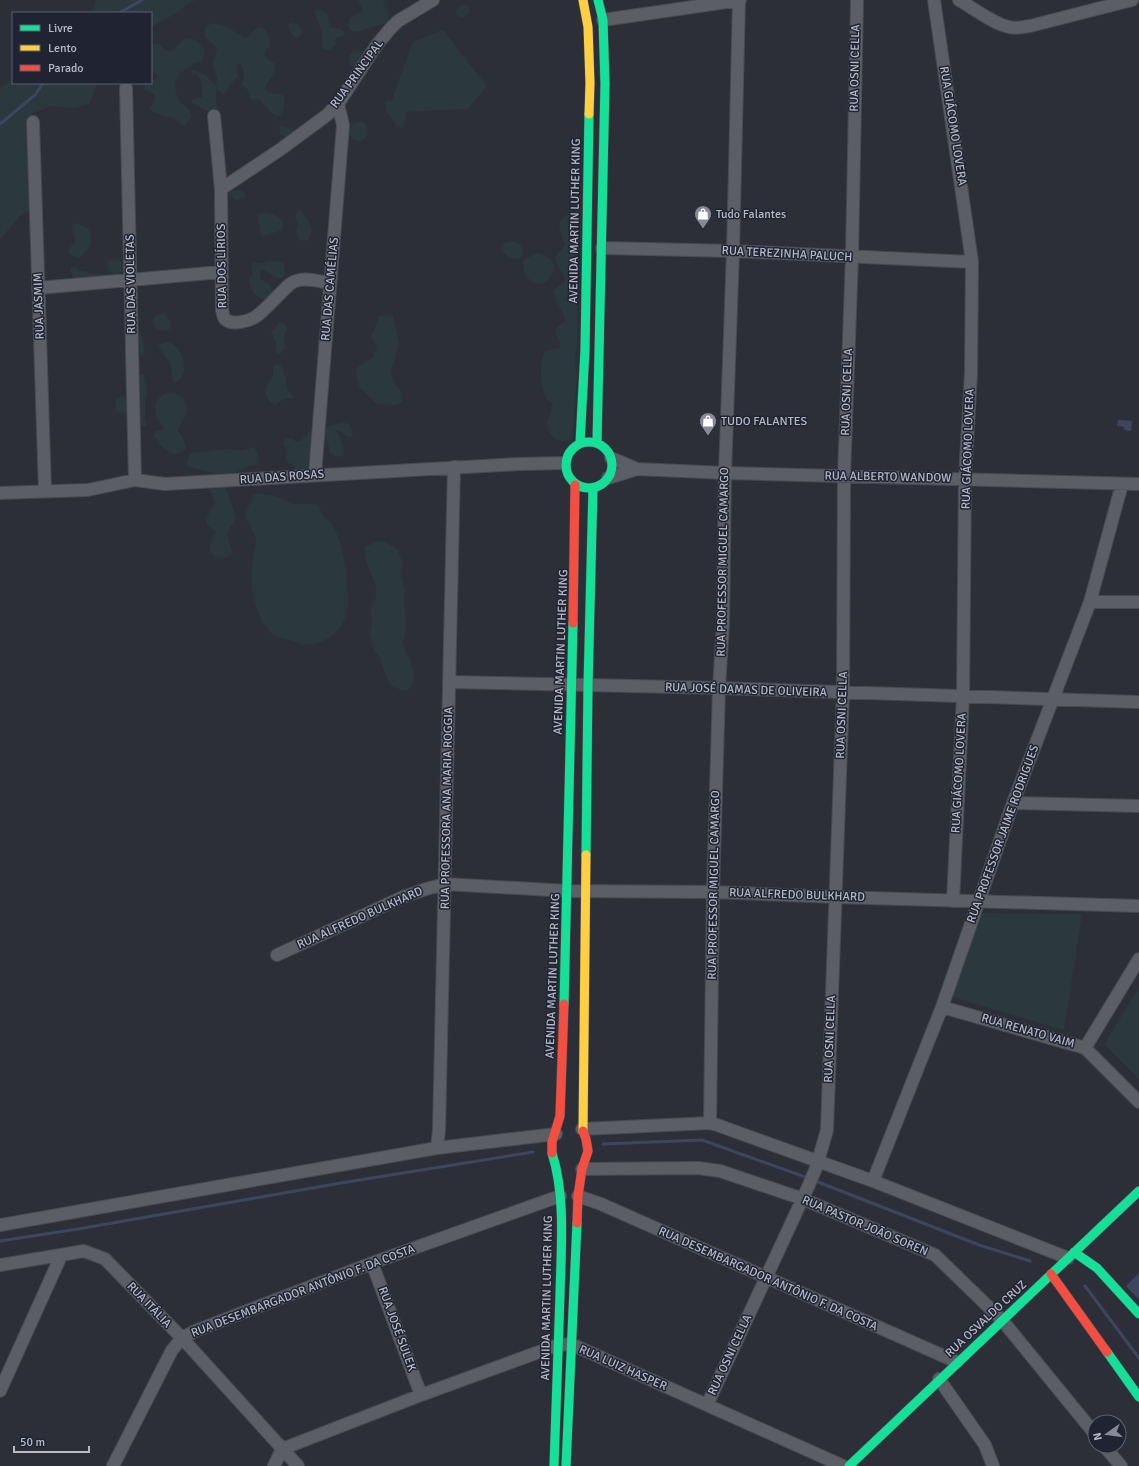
<svg xmlns="http://www.w3.org/2000/svg" width="1139" height="1466" viewBox="0 0 1139 1466" font-family="Signika,sans-serif">
<style>
.green{fill:#2b383e}
.water{fill:#3e4560}
.lines{fill:none;stroke-linecap:round;stroke-linejoin:round}
.stream{stroke:#3e4560;stroke-width:3}
.street-casing{stroke:#494a51;stroke-width:14}
.fast-casing{stroke:#494a51;stroke-width:10}
.slow-casing{stroke:#494a51;stroke-width:10}
.jam-casing{stroke:#494a51;stroke-width:10}
.street{stroke:#5c5e66;stroke-width:12}
.fast{stroke:#16e098;stroke-width:9}
.slow{stroke:#ffcf43;stroke-width:9}
.jam{stroke:#f24e42;stroke-width:9}
.labels{text-anchor:middle;dominant-baseline:central;stroke-width:3;stroke-linejoin:round;paint-order:stroke}
.street-label{font-size:12px;fill:#b8bac8;stroke:#202432}
.poi-label{font-size:12px;fill:#b8bac8;stroke:#202432;text-anchor:start}
</style>
<rect width="100%" height="100%" fill="#2d2f38"/>
<!-- green -->
<path class="green" d="M96,0H195L168,18L160,21L151,28V13H88L93,9Z
M358,0H385L383,3L389,15L388,22C383,26 378,25 372,27C363,29 352,38 347,24L350,22L349,19L363,10Z
M465,4L470,8V12L464,17H459L455,11L458,10L461,5Z
M320,8L328,15L330,27L342,29L345,33L343,36L338,37L335,39L336,45L329,50L324,49L322,45V32L315,14V11Z
M291,22C297,23 301,26 302,33L300,36L296,38L292,35L288,26Z
M210,24C225,22 233,32 245,38C251,36 252,30 258,27C268,28 269,36 270,45L265,52V56L275,64C275,78 272,76 265,86L266,90C273,97 289,89 284,106C283,111 282,114 278,117L268,110L260,100L251,99L248,90L242,85L244,72L241,64L237,65L236,68L238,76L230,85L226,92L222,93L216,87V101L217,109L215,113C207,112 199,106 192,103V100L202,97C202,90 202,80 197,74H192L191,69L204,74L216,85L217,78L213,65L217,48C212,39 200,41 206,27Z
M443,30L487,86L468,109L406,112L405,125L403,128C394,128 396,122 391,117C390,115 388,114 386,112L385,104L388,101L392,100L413,42Z
M187,38C199,39 209,50 201,62C198,63 194,63 192,64C189,66 188,69 185,70C183,71 181,72 179,73C173,79 175,94 179,100C183,107 191,108 192,117L184,126L172,118L164,116L152,111L150,107L155,101V96L144,88V84L151,83V80H155L157,77L155,73L151,71V44H159L165,50L170,51C177,49 179,40 187,38Z
M357,50L363,51L364,53L355,65L351,67L348,58L353,51Z
M13,77V83H96L97,86L89,104L73,108L51,106L33,113L30,117V211L21,215L0,239V89L10,81Z
M362,121L366,124C373,150 340,143 353,124Z
M283,125L284,127L292,128L295,136L287,138L280,134L279,126Z
M238,189L245,193L244,199L236,200L231,197L229,193L232,191Z
M300,210L309,222L312,230L308,240L304,241L299,240L296,233L298,225L295,217L297,212Z
M263,212L273,214L282,220L283,224L282,230L267,235L261,236L258,216L259,214Z
M575,212L578,214L579,218L577,345L575,361L577,377L572,439C558,444 551,438 546,425L553,405C551,403 547,401 546,398C540,387 539,362 545,351C550,349 556,350 561,346C558,336 550,328 565,322C566,311 552,304 554,290L564,282L565,278C562,271 553,264 556,256C558,252 563,249 565,245C559,230 553,217 575,212Z
M77,223C81,226 85,226 88,229C97,239 86,254 78,258L70,254L69,250L72,244L75,242C76,236 71,231 72,225Z
M513,241C522,244 525,249 520,258L514,259L508,258L506,254L500,251L504,243Z
M537,253C573,260 543,298 528,278C524,273 522,266 524,260L533,255Z
M112,259L120,260L123,263L124,271L119,274L114,275L108,271L106,264Z
M270,261L283,262L284,264L285,275L283,278H277L264,269L260,271L261,279L270,285L274,294L271,300C258,300 249,292 249,278L253,275L252,262L262,263Z
M73,267H75L79,271H85L90,274H101L104,279L79,283C74,279 70,275 71,268Z
M163,313L165,314C168,319 172,322 170,329L162,331L156,328L152,322L154,317Z
M393,315L399,344L391,372C392,388 403,384 402,402L399,404L394,405L377,404L359,387L356,374V370L358,367L373,357L377,347L370,336L374,331L379,316Z
M279,323H284L287,327L284,338L285,348L279,355L276,353V341L271,333Z
M139,332L143,339L145,354L141,356L137,354L136,333Z
M165,342C182,341 193,376 175,382L172,379L170,362L158,347V345Z
M281,364L286,379L287,390L292,394L294,398L283,399L275,405L269,401L265,393L267,385L273,377V366L275,365Z
M138,374L144,375C145,378 147,392 147,394C146,396 145,398 145,400C145,406 145,412 145,417C145,420 147,423 147,426L143,427L140,423L125,385Z
M171,392C176,393 179,394 182,398C195,414 181,417 178,431L183,438L186,448C176,463 159,446 154,435L156,431H162L164,428C162,424 159,422 157,418C152,405 158,394 171,392Z
M123,396L130,404L129,414L120,413L115,409L116,399Z
M341,422L349,424L353,433L351,437H349L338,430H336C338,439 347,445 343,456L337,457L330,453L328,444L324,437V428Z
M308,432H312L313,434L319,470L298,471L295,469L293,465L287,462L286,456L287,449L283,444L285,439L292,438L296,442H300Z
M253,447C258,451 258,455 259,461L257,465C246,465 245,470 236,472C221,477 203,470 188,467L187,463L190,454C196,451 199,453 206,452C219,450 228,447 241,451Z
M222,484L227,491L236,517C236,524 230,525 228,531C226,539 232,547 233,554C226,560 215,559 210,551V542L216,532L207,525L206,518L215,503L213,495L208,487Z
M257,494L273,495L293,504H314L318,505C320,508 321,512 323,516C325,519 330,521 332,524C344,541 353,602 344,621C337,635 320,646 304,644C299,644 295,641 290,640C285,639 279,639 275,636C267,630 260,618 257,609C251,592 251,572 253,555C254,550 256,545 256,540C256,532 246,524 246,515C246,507 252,502 253,495Z
M384,541L398,550L402,562L401,578L405,590L404,598L406,630L403,643L407,654L411,661L414,677L412,685L409,689L405,690H401L389,684L380,659L378,655L375,653L370,633L372,624L371,611V607L375,599L376,586L366,561L364,548L376,542Z
M979,913L1082,914L1064,1030L952,997Z
M1139,988V1079L1104,1044Z"/>
<!-- water -->
<path class="water" d="M1118,420L1132,421L1131,431L1124,430V427L1117,426Z
M1139,1273V1299L1126,1286Z"/>
<g class="lines">
<!-- stream -->
<path class="stream" d="M119,13L142,0
M0,124L35,95L43,83
M603,1144L702,1140L808,1178
M813,1180L979,1245L1030,1261
M0,1241L78,1229L341,1183L533,1152
M1085,1286L1139,1358"/>
<!-- street casing -->
<g class="street-casing">
<path id="street" d="M934,0L972,262L971,373L965,479L963,696L953,901
M959,0C973,8 994,24 1009,27C1016,29 1023,27 1030,26L1132,0
M603,20L740,0
M126,88L135,480
M214,116L221,189L222,310C223,313 223,317 225,319C232,326 251,321 258,315C269,306 279,294 290,284C302,276 316,281 330,283
M33,122L45,490
M221,189L281,149L327,115L338,104L376,46L390,29L398,21L433,0
M602,248L733,251L972,262
M38,288L221,272
M611,458L637,469
M315,474L342,138L343,125L338,104
M608,478L637,469L725,473L1139,484
M0,493L88,490L135,480L165,484L519,464L565,463
M1090,602H1139
M449,682L719,688L1139,702
M1013,803L1139,806
M277,955L403,897L426,889L445,884L568,891L713,892L836,897L1139,906
M942,1007L1085,1048L1139,1102
M1085,1048L1139,959
M710,1123L713,892L719,688L723,623L725,473L733,251L739,0
M582,1129L710,1123L717,1125L873,1181L1068,1258
M437,1148L439,1130L454,467
M582,1169L698,1168L720,1171L803,1199L935,1255L1002,1320L1095,1434
M873,1181L942,1007L1013,803L1090,602L1122,484
M578,1196L601,1204L957,1362
M0,1225L437,1148L556,1134
M372,1263L421,1395
M0,1265L84,1251L105,1259L182,1338L298,1466
M939,1379L985,1445L993,1466
M0,1391L61,1256
M707,1405L808,1187L816,1168L827,1130L843,692L844,476L852,256L857,0
M1104,1446L1121,1466
M113,1466L172,1350L182,1338L195,1331L372,1263L560,1196
M274,1466L282,1449L421,1395L558,1345L571,1344L843,1466"/>
</g>
<!-- fast casing -->
<g class="fast-casing">
<path id="fast" d="M566 465a23 23 0 1 1 46 0a23 23 0 1 1-46 0Z
M580,443L585,350L589,114
M597,443L605,84L603,20L598,0
M586,855L588,686L593,488
M564,1004L573,623
M552,1153C566,1197 561,1249 560,1295C558,1352 556,1409 554,1466
M1074,1252L1097,1268L1139,1314
M1107,1352L1139,1397
M566,1466L577,1223
M849,1466L1139,1191"/>
</g>
<!-- slow casing -->
<g class="slow-casing">
<path id="slow" d="M583,0L588,27L590,83L589,114
M583,1131L586,855"/>
</g>
<!-- jam casing -->
<g class="jam-casing">
<path id="jam" d="M573,623L575,485
M552,1153V1142L560,1116L564,1004
M577,1223L578,1196L582,1169L588,1151L586,1139L583,1131
M1051,1274L1107,1352"/>
</g>
<!-- street -->
<use href="#street" class="street"/>
<!-- fast -->
<use href="#fast" class="fast"/>
<!-- slow -->
<use href="#slow" class="slow"/>
<!-- jam -->
<use href="#jam" class="jam"/>
</g>
<!-- icons -->
<defs>
<g id="shop-pin" transform="scale(0.9)"><path d="M0 17L-7.5 6A9.5 9.5 0 1 1 7.5 6Z" fill="#878996" stroke="#202432"/><path d="M-5-2.5h2.3a2.7 3.5 0 0 1 5.4 0H5L5.5 6h-11ZM-1.5-2.5h3a1.5 2.3 0 0 0-3 0Z" fill="#fff"/></g>
</defs>
<g fill-rule="evenodd">
<use href="#shop-pin" x="703" y="214"/>
<use href="#shop-pin" x="708" y="421"/>
</g>
<g class="labels">
<!-- street labels -->
<g class="street-label">
<text transform="translate(855 68) rotate(-89)">RUA OSNI CELLA</text>
<text transform="translate(357 74) rotate(-54)">RUA PRINCIPAL</text>
<text transform="translate(953 126) rotate(81)">RUA GIÁCOMO LOVERA</text>
<text transform="translate(575 221) rotate(-89)">AVENIDA MARTIN LUTHER KING</text>
<text transform="translate(787 254) rotate(3)">RUA TEREZINHA PALUCH</text>
<text transform="translate(222 266) rotate(-91)">RUA DOS LÍRIOS</text>
<text transform="translate(131 284) rotate(-91)">RUA DAS VIOLETAS</text>
<text transform="translate(330 289) rotate(-85)">RUA DAS CAMÉLIAS</text>
<text transform="translate(39 306) rotate(-92)">RUA JASMIM</text>
<text transform="translate(847 392) rotate(-88)">RUA OSNI CELLA</text>
<text transform="translate(968 449) rotate(-88)">RUA GIÁCOMO LOVERA</text>
<text transform="translate(282 477) rotate(-4)">RUA DAS ROSAS</text>
<text transform="translate(888 477) rotate(1)">RUA ALBERTO WANDOW</text>
<text transform="translate(723 562) rotate(-89)">RUA PROFESSOR MIGUEL CAMARGO</text>
<text transform="translate(561 652) rotate(-88)">AVENIDA MARTIN LUTHER KING</text>
<text transform="translate(746 690) rotate(2)">RUA JOSÉ DAMAS DE OLIVEIRA</text>
<text transform="translate(842 715) rotate(-88)">RUA OSNI CELLA</text>
<text transform="translate(959 773) rotate(-87)">RUA GIÁCOMO LOVERA</text>
<text transform="translate(447 808) rotate(-89)">RUA PROFESSORA ANA MARIA ROGGIA</text>
<text transform="translate(1003 834) rotate(-70)">RUA PROFESSOR JAIME RODRIGUES</text>
<text transform="translate(714 885) rotate(-89)">RUA PROFESSOR MIGUEL CAMARGO</text>
<text transform="translate(797 895) rotate(2)">RUA ALFREDO BULKHARD</text>
<text transform="translate(360 918) rotate(-24)">RUA ALFREDO BULKHARD</text>
<text transform="translate(553 976) rotate(-88)">AVENIDA MARTIN LUTHER KING</text>
<text transform="translate(1028 1031) rotate(16)">RUA RENATO VAIM</text>
<text transform="translate(830 1039) rotate(-88)">RUA OSNI CELLA</text>
<text transform="translate(865 1226) rotate(23)">RUA PASTOR JOÃO SOREN</text>
<text transform="translate(768 1279) rotate(24)">RUA DESEMBARGADOR ANTÔNIO F. DA COSTA</text>
<text transform="translate(303 1291) rotate(-21)">RUA DESEMBARGADOR ANTÔNIO F. DA COSTA</text>
<text transform="translate(547 1298) rotate(-89)">AVENIDA MARTIN LUTHER KING</text>
<text transform="translate(149 1305) rotate(46)">RUA ITÁLIA</text>
<text transform="translate(986 1319) rotate(-43)">RUA OSVALDO CRUZ</text>
<text transform="translate(397 1329) rotate(70)">RUA JOSÉ SULEK</text>
<text transform="translate(730 1355) rotate(-65)">RUA OSNI CELLA</text>
<text transform="translate(623 1368) rotate(24)">RUA LUIZ HASPER</text>
</g>
<!-- poi labels -->
<g class="poi-label">
<text x="716" y="214">Tudo Falantes</text>
<text x="721" y="421">TUDO FALANTES</text>
</g>
</g>
<!-- legend -->
<rect x="12" y="12" width="140" height="72" fill="#202432" stroke="#5d606e"/>
<rect x="20" y="25" width="20" height="6" fill="#16e098" stroke="#5d606e"/>
<text x="48" y="32" font-size="12" fill="#b8bac8">Livre</text>
<rect x="20" y="45" width="20" height="6" fill="#ffcf43" stroke="#5d606e"/>
<text x="48" y="52" font-size="12" fill="#b8bac8">Lento</text>
<rect x="20" y="65" width="20" height="6" fill="#f24e42" stroke="#5d606e"/>
<text x="48" y="72" font-size="12" fill="#b8bac8">Parado</text>
<!-- north arrow -->
<g transform="translate(1107 1434) rotate(256)"><circle r="19" fill="#202432" stroke="#5d606e"/>
<path d="M0-3L7 15L0 10L-7 15Z" fill="#878996"/>
<text y="-6" font-size="11" font-weight="bold" text-anchor="middle" fill="#b8bac8">N</text>
</g>
<!-- scale -->
<path d="M14 1446v6h75v-6" fill="none" stroke="#b8bac8" stroke-width="2"/>
<text x="20" y="1446" font-size="12" fill="#b8bac8" stroke="#202432" stroke-width="3" paint-order="stroke">50 m</text>
</svg>
